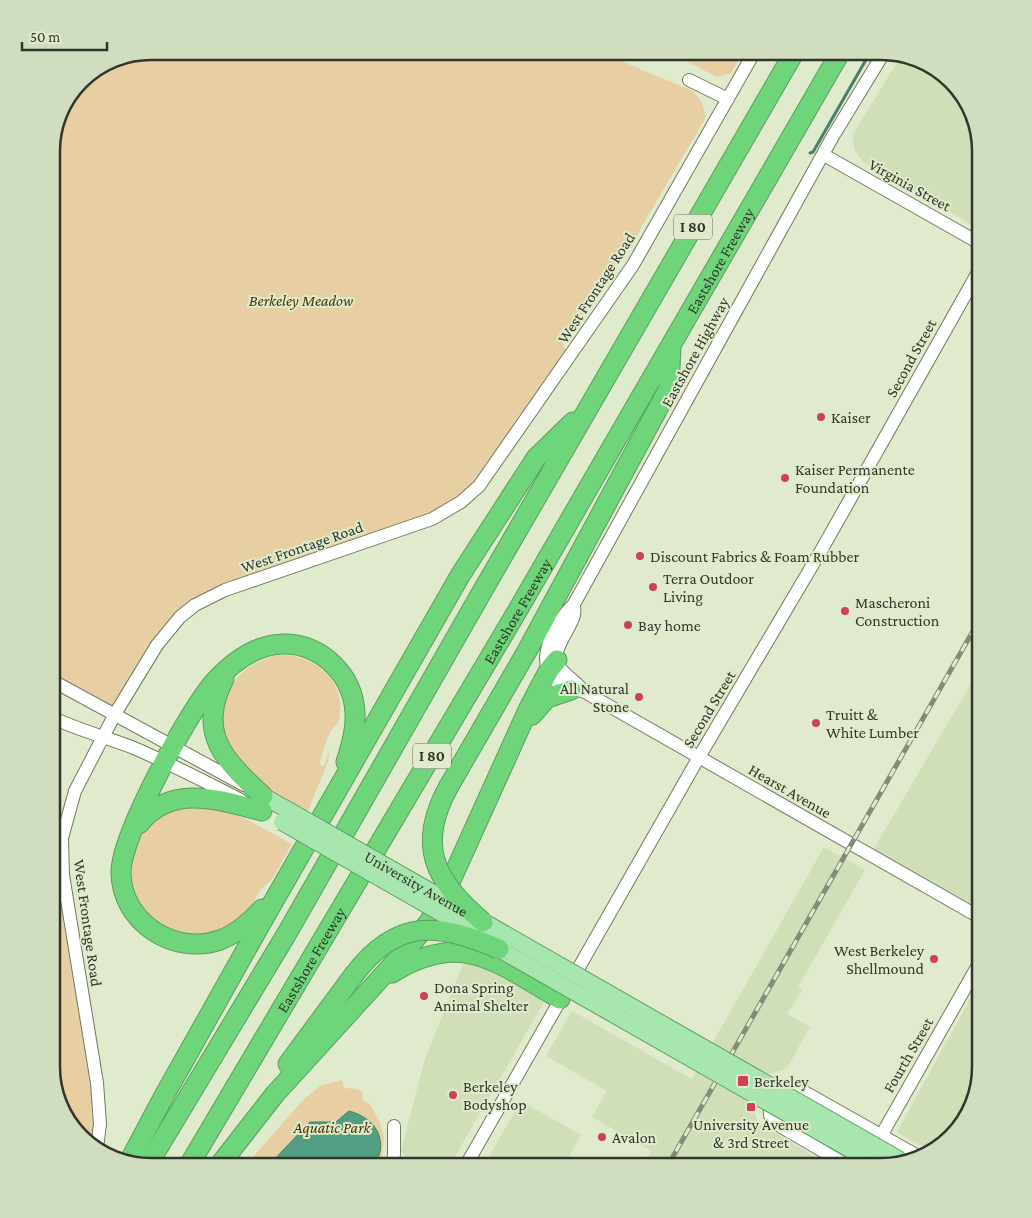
<svg xmlns="http://www.w3.org/2000/svg" width="1032" height="1218" viewBox="0 0 1032 1218" font-family="'Crimson Pro',serif">
<style>
.built{fill:#d1dfb9}
.green{fill:#e8cea3}
.water{fill:#519e83;stroke:#477f68}
.lines{fill:none;stroke-linecap:round;stroke-linejoin:round}
.stream{stroke:#477f68;stroke-width:3}
.minor-casing{stroke:#707a5e;stroke-width:14}
.major-casing{stroke:#599d5f;stroke-width:18}
.highway-casing{stroke:#599d5f;stroke-width:21}
.minor{stroke:#fff;stroke-width:12}
.major{stroke:#a8e6b0;stroke-width:16}
.highway{stroke:#6ed57b;stroke-width:19}
.rail-casing{stroke:#838c77;stroke-width:5}
.rail{stroke:#dfebcc;stroke-width:3;stroke-dasharray:9;stroke-linecap:butt}
.major-bridge-casing{stroke:#599d5f;stroke-width:18;stroke-linecap:butt}
.highway-bridge-casing{stroke:#599d5f;stroke-width:21;stroke-linecap:butt}
.major-bridge{stroke:#a8e6b0;stroke-width:16}
.highway-bridge{stroke:#6ed57b;stroke-width:19}
.poi-dot{fill:#d03f59;stroke:#dfebcc;stroke-width:2}
.labels{text-anchor:middle;dominant-baseline:central;stroke-width:4;stroke-linejoin:round;paint-order:stroke}
.shield{fill:#dfebcc;stroke:#656c5b;stroke-width:1}
.shield-label{font-size:15px;font-weight:bold;fill:#31362a}
.street-label{font-size:16px;fill:#31362a;stroke:#dfebcc}
.park-label{font-size:16px;font-style:italic;fill:#4d3603;stroke:#dfebcc}
.poi-label{font-size:16px;fill:#31362a;stroke:#dfebcc;text-anchor:start}
.rim{fill:none;stroke:#31362a;stroke-width:2.5}
</style>
<rect width="100%" height="100%" fill="#dfebcc"/>
<!-- built -->
<path class="built" d="M901,56L931,65L960,91L981,151V230L863,162L854,149L853,135L858,126Z
M981,667V912L873,850Z
M824,847L865,870L798,987L802,990L787,1014L810,1027L787,1068L768,1075L761,1082L751,1101L758,1123L833,1167H642L651,1151L592,1117L607,1091L546,1056L572,1011L692,1079Z
M464,961L479,963L547,997L449,1167H423L405,1157L401,1151L425,1059Z
M981,979V1067L970,1111L941,1146L929,1150L897,1132Z
M521,1101L581,1135L563,1167H483Z"/>
<!-- green -->
<path class="green" d="M151,51H597L693,91L702,102L706,117L621,262L616,263L563,343L566,354L482,473L452,508L187,611L115,714L51,673V144L62,107L85,76L113,59Z
M666,51H744L731,73L717,77Z
M278,655C309,653 343,677 340,710C340,714 340,719 338,722C337,725 333,727 331,731C325,741 323,753 319,764L324,766L330,749L328,762L307,813C266,790 206,750 227,696C236,672 255,661 278,655Z
M185,805L223,809L238,815L292,844C285,855 279,869 271,880C267,885 261,888 258,894C255,898 254,904 251,907C248,913 240,919 234,923C159,979 69,845 185,805Z
M51,808L66,817L62,838L97,1083V1148L72,1127L51,1067Z
M342,1080L344,1088L356,1089L363,1092L362,1100L369,1103L380,1122L384,1139L381,1167H244L303,1100L320,1086Z"/>
<!-- water -->
<path class="water" d="M349,1111C368,1116 384,1130 380,1152C379,1158 375,1160 376,1167H267L310,1122H336Z"/>
<g class="lines">
<!-- stream -->
<path class="stream" d="M810,153L813,152L871,51"/>
<!-- minor casing -->
<g class="minor-casing">
<path id="minor" d="M885,51L833,136L574,604C546,632 525,684 583,691L981,918
M689,80L728,99
M824,155L981,244
M574,604C574,607 575,612 574,615C570,632 547,652 561,669C568,678 577,682 583,691
M51,680L244,785
M51,717C78,730 106,737 134,748C171,764 206,782 241,800
M877,1143L981,960
M97,1148L100,1124L97,1083L63,875L62,838L75,791L115,714L157,645L180,617L195,605L225,590L432,519L461,502L479,486L633,265L755,51
M392,1167L394,1154V1126
M465,1167L699,757L822,549L981,267
M850,1167L773,1122C763,1107 777,1086 794,1086L916,1155"/>
</g>
<!-- major casing -->
<g class="major-casing">
<path id="major" d="M263,796L288,810"/>
</g>
<!-- highway casing -->
<g class="highway-casing">
<g id="highway">
<path d="M224,679C196,733 225,761 263,796"/>
<path d="M532,715L547,698L571,690"/>
<path d="M449,786L527,651L669,388L671,347"/>
<path d="M139,824C171,783 219,800 262,811"/>
<path d="M262,909C250,922 237,934 220,940C174,956 121,922 121,872C121,835 190,708 216,680C234,661 258,644 284,644C322,644 354,676 355,714C356,730 351,747 346,762"/>
<path d="M392,973C463,929 497,963 560,999"/>
<path d="M288,1064L353,976"/>
<path d="M129,1162L164,1096L260,925L461,574L536,458L573,422"/>
<path d="M147,1166L286,935L483,590L795,51"/>
<path id="s1" d="M188,1167L519,608L841,51"/>
<path d="M218,1167L275,1094L407,949L429,922L447,889L528,710L549,670L557,660"/>
</g>
</g>
<!-- minor -->
<use href="#minor" class="minor"/>
<!-- major -->
<use href="#major" class="major"/>
<!-- highway -->
<use href="#highway" class="highway"/>
<!-- rail casing -->
<g class="rail-casing">
<path id="rail" d="M667,1167L981,617"/>
</g>
<!-- rail -->
<use href="#rail" class="rail"/>
<!-- major-bridge casing -->
<g class="major-bridge-casing">
<g id="major-bridge">
<path id="s2" d="M288,810L900,1160"/>
<path d="M282,822L469,929L499,949L881,1167"/>
</g>
</g>
<!-- highway-bridge casing -->
<g class="highway-bridge-casing">
<path id="highway-bridge" d="M449,786C416,845 434,881 483,922
M353,976C397,917 438,923 499,949"/>
</g>
<!-- major-bridge -->
<use href="#major-bridge" class="major-bridge"/>
<!-- highway-bridge -->
<use href="#highway-bridge" class="highway-bridge"/>
</g>
<!-- markers -->
<g class="poi-dot">
<circle cx="821" cy="417" r="5"/>
<circle cx="785" cy="478" r="5"/>
<circle cx="640" cy="556" r="5"/>
<circle cx="653" cy="587" r="5"/>
<circle cx="845" cy="611" r="5"/>
<circle cx="628" cy="625" r="5"/>
<circle cx="639" cy="697" r="5"/>
<circle cx="816" cy="723" r="5"/>
<circle cx="934" cy="959" r="5"/>
<circle cx="424" cy="996" r="5"/>
<rect x="737" y="1075" width="12" height="12" rx="2.5"/>
<circle cx="453" cy="1095" r="5"/>
<rect x="746" y="1102" width="10" height="10" rx="2.5"/>
<circle cx="602" cy="1137" r="5"/>
</g>
<g class="labels">
<!-- shield labels -->
<g class="shield">
<rect x="674" y="214.5" width="38" height="25" rx="4"/>
<rect x="413" y="743.5" width="38" height="25" rx="4"/>
</g>
<g class="shield-label">
<text x="693" y="227">I 80</text>
<text x="432" y="756">I 80</text>
</g>
<!-- street labels -->
<g class="street-label">
<text transform="translate(910 185) rotate(29)">Virginia Street</text>
<text stroke="none"><textPath href="#s1" startOffset="1051">Eastshore Freeway</textPath></text>
<text transform="translate(596 288) rotate(-57)">West Frontage Road</text>
<text transform="translate(695 352) rotate(-61)">Eastshore Highway</text>
<text transform="translate(911 358) rotate(-61)">Second Street</text>
<text transform="translate(302 547) rotate(-19)">West Frontage Road</text>
<text stroke="none"><textPath href="#s1" startOffset="646">Eastshore Freeway</textPath></text>
<text transform="translate(709 709) rotate(-59)">Second Street</text>
<text transform="translate(790 791) rotate(30)">Hearst Avenue</text>
<text stroke="none"><textPath href="#s2" startOffset="148">University Avenue</textPath></text>
<text transform="translate(88 923) rotate(82)">West Frontage Road</text>
<text stroke="none"><textPath href="#s1" startOffset="241">Eastshore Freeway</textPath></text>
<text transform="translate(908 1055) rotate(-60)">Fourth Street</text>
</g>
<!-- park labels -->
<g class="park-label">
<text x="301" y="300">Berkeley Meadow</text>
<text x="332" y="1127">Aquatic Park</text>
</g>
<!-- poi labels -->
<g class="poi-label">
<text x="831" y="417">Kaiser</text>
<text x="795" y="469">Kaiser Permanente<tspan x="795" dy="18">Foundation</tspan></text>
<text x="650" y="556">Discount Fabrics &amp; Foam Rubber</text>
<text x="663" y="578">Terra Outdoor<tspan x="663" dy="18">Living</tspan></text>
<text x="855" y="602">Mascheroni<tspan x="855" dy="18">Construction</tspan></text>
<text x="638" y="625">Bay home</text>
<text x="629" y="688" text-anchor="end">All Natural<tspan x="629" dy="18">Stone</tspan></text>
<text x="826" y="714">Truitt &amp;<tspan x="826" dy="18">White Lumber</tspan></text>
<text x="924" y="950" text-anchor="end">West Berkeley<tspan x="924" dy="18">Shellmound</tspan></text>
<text x="434" y="987">Dona Spring<tspan x="434" dy="18">Animal Shelter</tspan></text>
<text x="754" y="1081">Berkeley</text>
<text x="463" y="1086">Berkeley<tspan x="463" dy="18">Bodyshop</tspan></text>
<text x="751" y="1124" text-anchor="middle">University Avenue<tspan x="751" dy="18">&amp; 3rd Street</tspan></text>
<text x="612" y="1137">Avalon</text>
</g>
</g>
<!-- crop -->
<path d="M0 0H1032V1218H0ZM151 60H881A91 91 0 0 1 972 151V1067A91 91 0 0 1 881 1158H151A91 91 0 0 1 60 1067V151A91 91 0 0 1 151 60Z" fill="#d1ddbf" fill-rule="evenodd"/>
<path class="rim" d="M151 60H881A91 91 0 0 1 972 151V1067A91 91 0 0 1 881 1158H151A91 91 0 0 1 60 1067V151A91 91 0 0 1 151 60Z"/>
<!-- scale -->
<path d="M22 42v8h85v-8" fill="none" stroke="#31362a" stroke-width="2.5"/>
<text x="30" y="42" font-size="15" fill="#31362a" stroke="#dfebcc" stroke-width="4" paint-order="stroke">50 m</text>
</svg>
